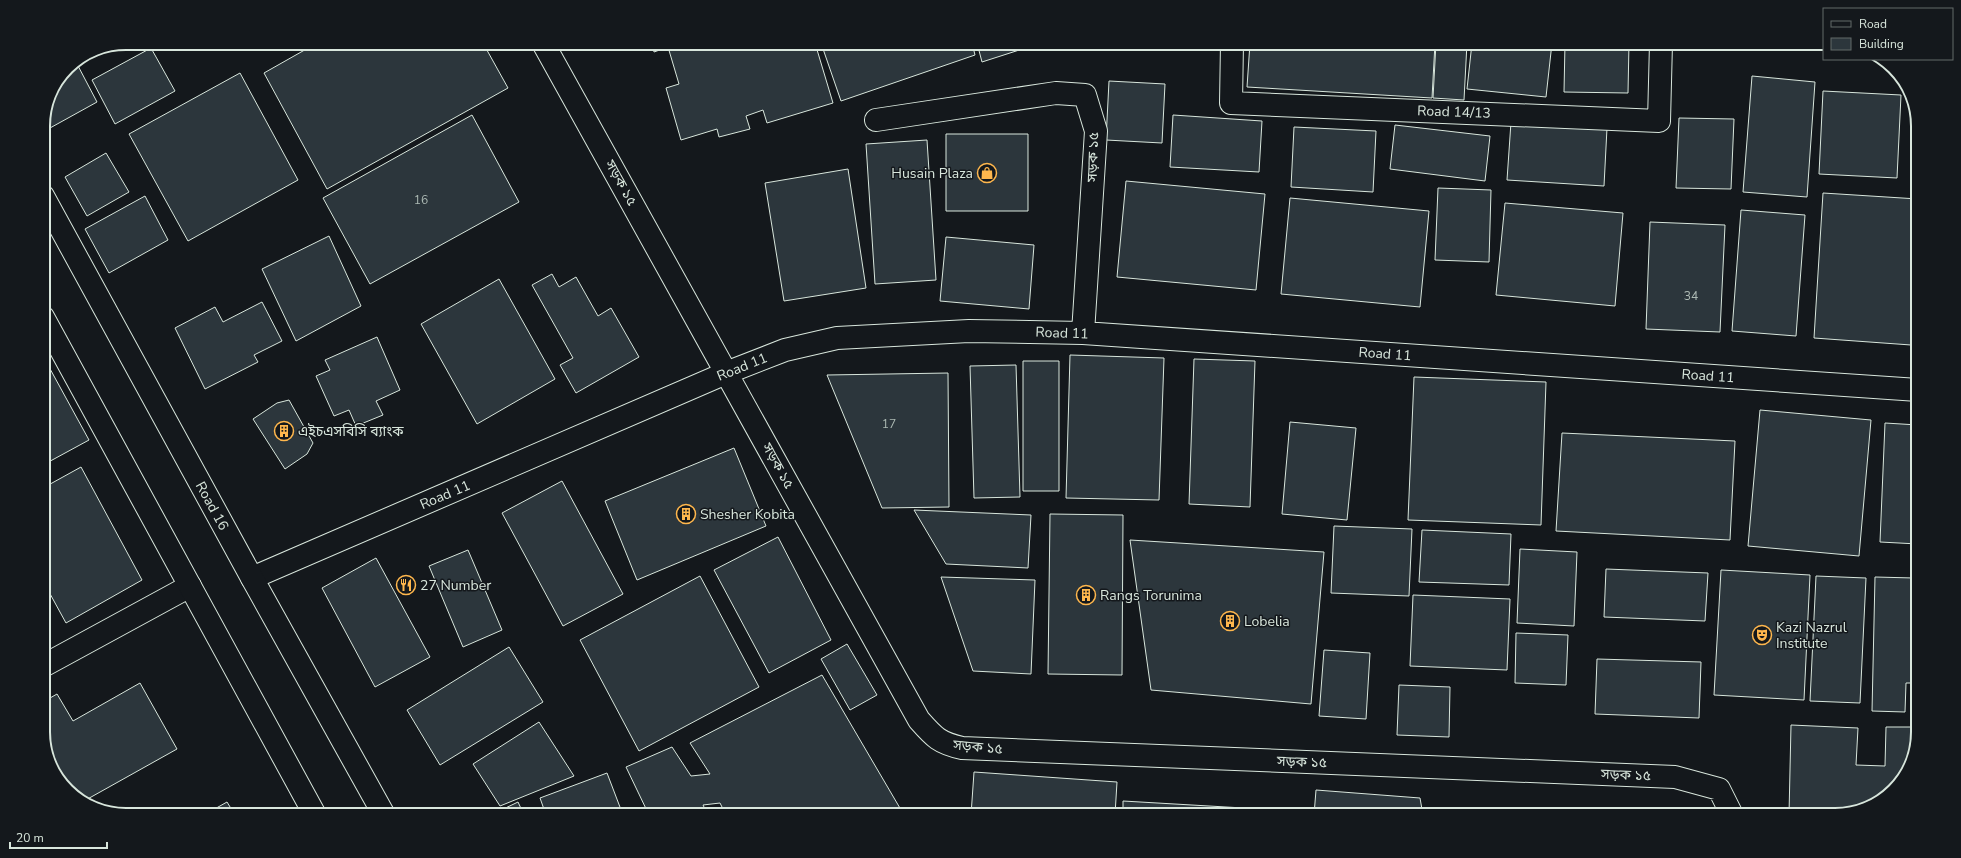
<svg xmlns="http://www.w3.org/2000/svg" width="1961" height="858" viewBox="0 0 1961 858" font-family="'Nunito Sans','Noto Sans Bengali',sans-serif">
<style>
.building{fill:#2c363c;stroke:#d8e6dc}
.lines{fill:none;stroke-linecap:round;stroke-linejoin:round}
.minor-casing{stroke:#d8e6dc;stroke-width:24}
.secondary-casing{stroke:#d8e6dc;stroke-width:24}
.minor{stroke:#14181c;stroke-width:22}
.secondary{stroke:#14181c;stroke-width:22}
.labels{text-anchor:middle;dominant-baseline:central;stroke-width:3;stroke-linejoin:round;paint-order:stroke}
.number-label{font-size:12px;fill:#adbab4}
.street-label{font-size:14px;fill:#d8e6dc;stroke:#14181c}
.poi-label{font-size:14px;fill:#d8e6dc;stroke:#14181c;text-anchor:start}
.rim{fill:none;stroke:#d8e6dc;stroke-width:2}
</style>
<rect width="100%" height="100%" fill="#14181c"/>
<!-- building -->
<path class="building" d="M317,43H483L508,88L327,189L264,73Z
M652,43H815L833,103L767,123L763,110L746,116L750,129L719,137L717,129L681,140L666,88L679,84L668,47L654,52Z
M821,43H972L975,55L841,101Z
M977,43H1041L982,62Z
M1250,43H1435L1432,98L1247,87Z
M1436,43H1467L1464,100L1433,98Z
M1472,43H1552L1546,97L1467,89Z
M1565,43H1629L1628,93L1564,92Z
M151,48L175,91L115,124L92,80Z
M76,62L97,102L50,128L44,116L49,94L67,67Z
M240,73L298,180L188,241L129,134Z
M1752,76L1815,82L1807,197L1743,192Z
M1109,81L1165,84L1162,143L1106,140Z
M1823,91L1901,95L1897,178L1819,174Z
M472,115L519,202L370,284L323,198Z
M1173,115L1262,121L1259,172L1170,167Z
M1679,118L1734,119L1731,189L1676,188Z
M1511,122L1607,128L1604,186L1507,180Z
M1395,125L1490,136L1485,181L1390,169Z
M1294,127L1376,131L1373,192L1291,187Z
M946,134H1028V211H946Z
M927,140L936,280L875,284L866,144Z
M106,153L129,192L87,216L65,177Z
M848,169L866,288L784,301L765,183Z
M1126,181L1265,194L1256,290L1117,277Z
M1438,188L1491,190L1489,262L1435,260Z
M1823,193L1918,199V242L1911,345L1814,338Z
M145,196L168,240L109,273L85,229Z
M1290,198L1429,211L1420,307L1281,294Z
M1505,203L1623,213L1615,306L1496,295Z
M1741,210L1805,215L1796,336L1732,331Z
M1650,222L1725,225L1720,332L1646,329Z
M329,236L361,306L296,341L262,269Z
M946,237L1034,245L1029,309L940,301Z
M552,274L559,287L576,277L598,316L611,308L639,357L576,393L560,365L573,358L532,285Z
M499,279L555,379L477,424L421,324Z
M262,302L282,341L254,355L258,362L205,389L175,328L215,307L223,322Z
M377,337L400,390L376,401L383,415L356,426L349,410L334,416L316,376L330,370L325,360Z
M1070,355L1164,358L1159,500L1066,498Z
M43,356L89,440L43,465Z
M1194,359L1255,361L1250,507L1189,504Z
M1023,361H1059V491H1023Z
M1016,365L1020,497L974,498L970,366Z
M948,373L949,507L882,508L827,375Z
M1414,377L1546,382L1541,525L1408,520Z
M289,400L313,443L307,454L285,469L253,419L277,403Z
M1760,410L1871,420L1859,556L1748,546Z
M1290,422L1356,428L1347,520L1282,514Z
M1885,423L1918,425V544L1880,542Z
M1562,433L1735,441L1730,540L1556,531Z
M734,448L766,526L637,580L605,501Z
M81,467L142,580L66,623L43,581V488Z
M562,481L623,594L563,626L502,513Z
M914,510L1031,515L1028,568L946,564Z
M1050,514L1123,515L1122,675L1048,674Z
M1334,526L1412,529L1409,596L1331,593Z
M1422,530L1511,534L1509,585L1419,582Z
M778,537L831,640L769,673L714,570Z
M1130,540L1324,552L1311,704L1151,690Z
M1520,549L1577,552L1574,626L1517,623Z
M468,550L502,630L463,647L429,566Z
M376,558L430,657L375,687L322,588Z
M1606,569L1708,573L1705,621L1604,617Z
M1721,570L1810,575L1804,700L1714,695Z
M700,576L759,687L639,751L580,640Z
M1816,576L1866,578L1860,703L1810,701Z
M941,577L1035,580L1031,674L973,671Z
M1875,577L1914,578V611H1918V683H1906L1905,712L1872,711Z
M1413,595L1510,599L1507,670L1410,666Z
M1516,633L1568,635L1566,685L1515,683Z
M847,644L877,695L850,710L821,659Z
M509,647L543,702L440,765L407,710Z
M1324,650L1370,653L1366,719L1319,716Z
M1597,659L1701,662L1699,718L1595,714Z
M822,675L904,815H726L720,803L703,805L708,815H649L626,767L672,747L691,776L710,774L690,743Z
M140,683L177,749L84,801L60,782L43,738V702L57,694L73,721Z
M1399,685L1450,687L1449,737L1397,735Z
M539,722L574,776L500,806L473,764Z
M1791,725L1858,728L1856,765L1885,766L1886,727H1918V732L1912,764L1881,801L1835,815H1789Z
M974,772L1117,782L1115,815H971Z
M607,773L623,815H546L540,798Z
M1316,790L1420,798L1423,815H1314Z
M1123,801L1295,811L1294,815H1123Z
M227,802L235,815H204Z
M518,802L524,815H491Z"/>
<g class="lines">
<!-- minor casing -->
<g class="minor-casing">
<path id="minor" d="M543,43L919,720C934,737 939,743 962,748L1675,777L1719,789L1732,815
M1232,43L1231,103L1659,121L1661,43
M876,120L1056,93L1085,95L1096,131L1083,333
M252,578L726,373L785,350L837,338L969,331L1083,333L1918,390
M43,666L190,586"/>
</g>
<!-- secondary casing -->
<g class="secondary-casing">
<path id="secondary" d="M43,196L252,578L384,815
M43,317L315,815"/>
</g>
<!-- minor -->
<use href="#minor" class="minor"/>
<!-- secondary -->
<use href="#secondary" class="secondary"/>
</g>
<!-- icons -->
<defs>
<g id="shop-ring" transform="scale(1)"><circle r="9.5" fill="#14181c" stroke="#ffb74d" stroke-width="1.5"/><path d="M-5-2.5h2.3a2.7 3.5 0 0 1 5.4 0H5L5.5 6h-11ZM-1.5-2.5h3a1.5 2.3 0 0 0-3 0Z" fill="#ffb74d"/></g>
<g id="building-ring" transform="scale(1)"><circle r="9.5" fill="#14181c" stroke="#ffb74d" stroke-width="1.5"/><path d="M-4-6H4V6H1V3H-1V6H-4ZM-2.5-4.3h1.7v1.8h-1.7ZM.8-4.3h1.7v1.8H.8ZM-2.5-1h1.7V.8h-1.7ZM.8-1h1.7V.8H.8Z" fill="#ffb74d"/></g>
<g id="restaurant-ring" transform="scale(1)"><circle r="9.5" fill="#14181c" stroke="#ffb74d" stroke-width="1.5"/><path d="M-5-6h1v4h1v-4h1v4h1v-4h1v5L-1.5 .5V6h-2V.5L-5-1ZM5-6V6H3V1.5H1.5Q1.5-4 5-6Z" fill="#ffb74d"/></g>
<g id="theatre-ring" transform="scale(1)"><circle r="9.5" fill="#14181c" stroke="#ffb74d" stroke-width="1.5"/><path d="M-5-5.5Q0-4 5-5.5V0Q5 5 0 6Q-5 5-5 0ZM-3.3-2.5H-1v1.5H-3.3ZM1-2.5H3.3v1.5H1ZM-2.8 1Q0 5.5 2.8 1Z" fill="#ffb74d"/></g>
</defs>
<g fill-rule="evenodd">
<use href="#shop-ring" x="987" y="173"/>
<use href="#building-ring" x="284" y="431"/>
<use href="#building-ring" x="686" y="514"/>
<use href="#restaurant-ring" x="406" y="585"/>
<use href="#building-ring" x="1086" y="595"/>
<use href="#building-ring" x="1230" y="621"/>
<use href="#theatre-ring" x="1762" y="635"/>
</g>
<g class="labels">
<!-- number labels -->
<g class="number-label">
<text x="421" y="200">16</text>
<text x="1691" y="296">34</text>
<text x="889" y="424">17</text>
</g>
<!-- street labels -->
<g class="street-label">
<text transform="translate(1454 112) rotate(2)">Road 14/13</text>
<text transform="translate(1093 157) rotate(-88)">সড়ক ১৫</text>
<text transform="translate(621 183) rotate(61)">সড়ক ১৫</text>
<text transform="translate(1062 333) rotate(2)">Road 11</text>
<text transform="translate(1385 354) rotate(4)">Road 11</text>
<text transform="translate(742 367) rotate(-22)">Road 11</text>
<text transform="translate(1708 376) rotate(4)">Road 11</text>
<text transform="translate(778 466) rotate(61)">সড়ক ১৫</text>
<text transform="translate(445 495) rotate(-23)">Road 11</text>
<text transform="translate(212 506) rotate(61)">Road 16</text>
<text transform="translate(978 747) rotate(5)">সড়ক ১৫</text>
<text transform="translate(1302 762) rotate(2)">সড়ক ১৫</text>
<text transform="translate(1626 775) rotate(2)">সড়ক ১৫</text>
</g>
<!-- poi labels -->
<g class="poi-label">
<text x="973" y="173" text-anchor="end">Husain Plaza</text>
<text x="298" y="431">এইচএসবিসি ব্যাংক</text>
<text x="700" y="514">Shesher Kobita</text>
<text x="420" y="585">27 Number</text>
<text x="1100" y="595">Rangs Torunima</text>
<text x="1244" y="621">Lobelia</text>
<text x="1776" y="627">Kazi Nazrul<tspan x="1776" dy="16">Institute</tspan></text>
</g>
</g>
<!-- crop -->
<path d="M0 0H1961V858H0ZM126 50H1835A76 76 0 0 1 1911 126V732A76 76 0 0 1 1835 808H126A76 76 0 0 1 50 732V126A76 76 0 0 1 126 50Z" fill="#14181c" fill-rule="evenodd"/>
<path class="rim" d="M126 50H1835A76 76 0 0 1 1911 126V732A76 76 0 0 1 1835 808H126A76 76 0 0 1 50 732V126A76 76 0 0 1 126 50Z"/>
<!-- legend -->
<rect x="1823" y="8" width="130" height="52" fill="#14181c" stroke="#626a69"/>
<rect x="1831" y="21" width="20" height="6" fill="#14181c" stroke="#626a69"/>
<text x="1859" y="28" font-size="12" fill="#d8e6dc">Road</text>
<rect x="1831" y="38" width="20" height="12" fill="#2c363c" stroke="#626a69"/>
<text x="1859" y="48" font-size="12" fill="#d8e6dc">Building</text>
<!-- scale -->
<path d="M10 842v6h97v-6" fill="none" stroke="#d8e6dc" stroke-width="2"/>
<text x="16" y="842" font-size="12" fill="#d8e6dc" stroke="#14181c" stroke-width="3" paint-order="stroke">20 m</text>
</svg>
